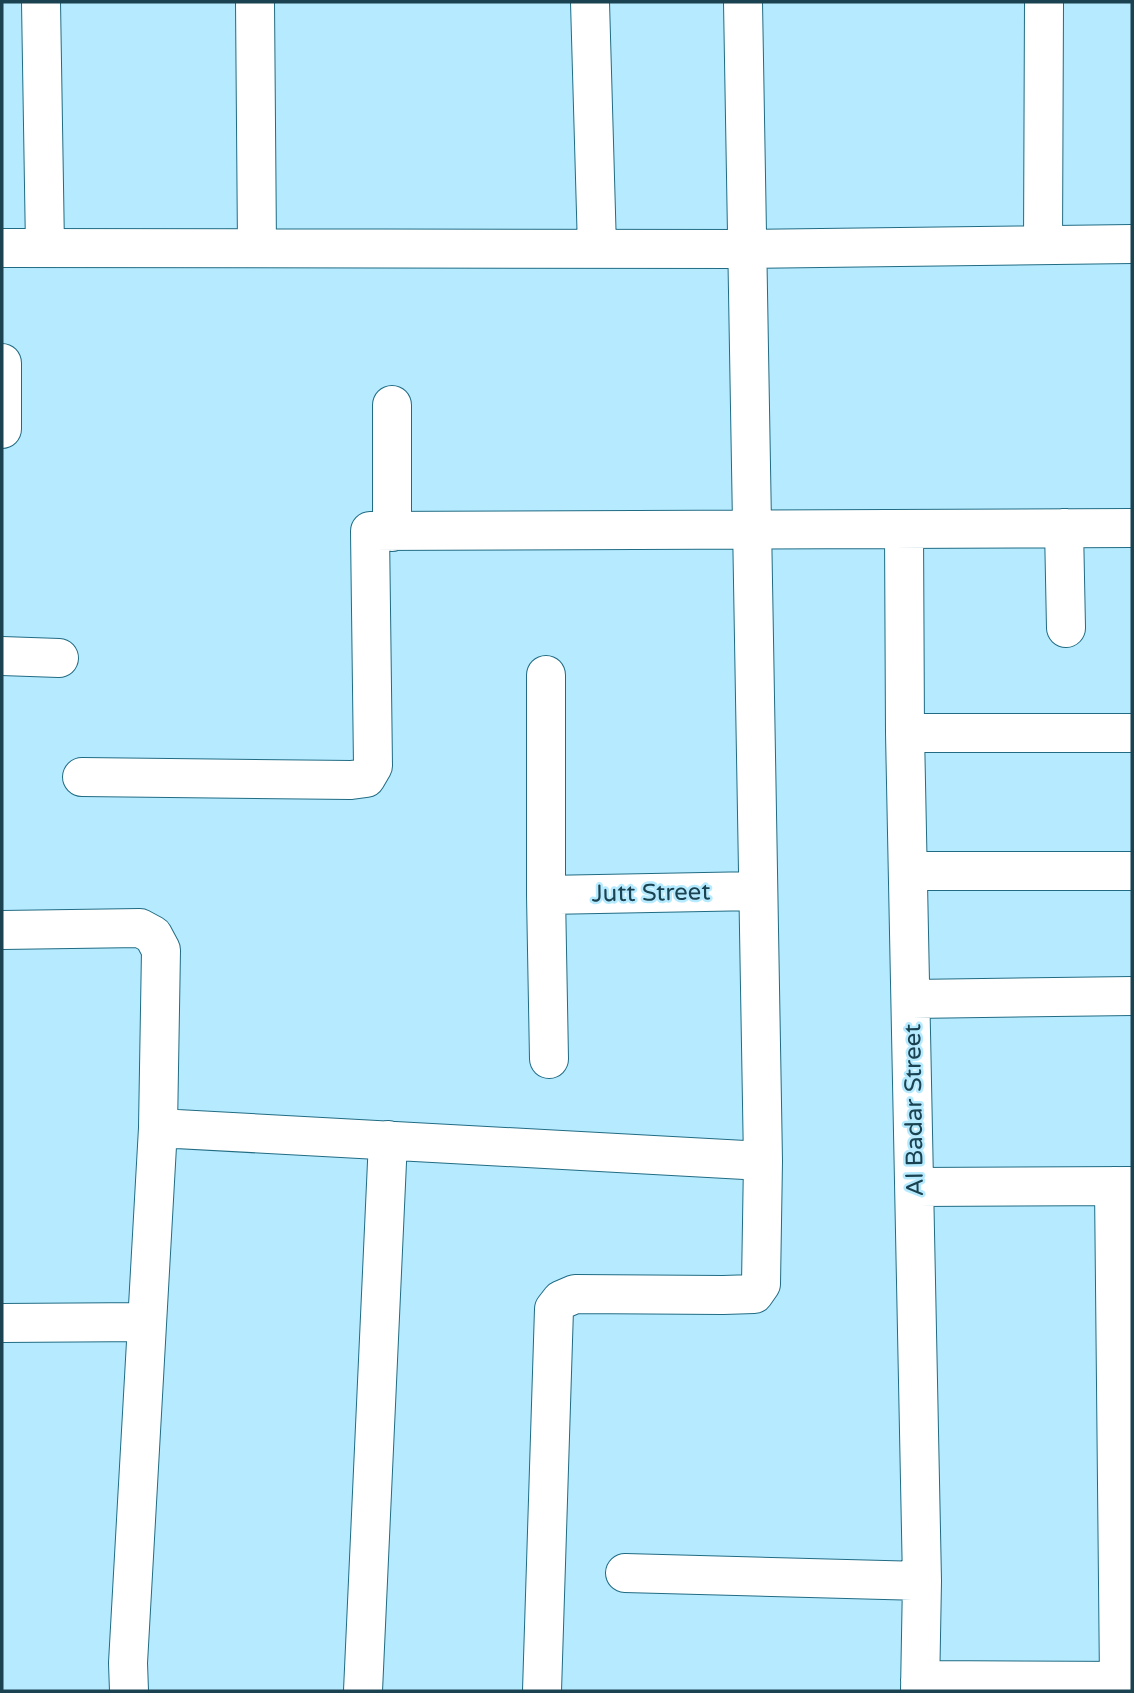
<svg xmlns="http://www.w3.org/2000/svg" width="1134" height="1693" viewBox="0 0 1134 1693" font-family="'Varela Round',sans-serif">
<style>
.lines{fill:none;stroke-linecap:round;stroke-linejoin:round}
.minor-casing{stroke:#216c84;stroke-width:40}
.minor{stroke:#fff;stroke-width:38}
.labels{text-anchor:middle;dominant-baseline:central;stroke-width:5;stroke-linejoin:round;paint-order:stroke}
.street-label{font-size:24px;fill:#1a4250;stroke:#b6eaff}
</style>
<rect width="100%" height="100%" fill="#b6eaff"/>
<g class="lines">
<!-- minor casing -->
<g class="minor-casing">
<path id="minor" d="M41,2L45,247
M255,2L257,247
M590,2L597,248
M1043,245L1044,2
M2,248L749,249L1132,244
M2,363V429
M1064,528L1066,628
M904,529L905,733L922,1581L920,1691
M392,532V405
M2,656L59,658
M546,675V895L549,1059
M905,733H1132
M82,777L351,780L366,778L373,766L370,531L1132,528
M908,871H1132
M546,895L757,891
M2,930L140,928L153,935L161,950L158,1128L128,1663L129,1691
M912,999L1132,996
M158,1128L763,1161
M1114,1186L1119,1681
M916,1187L1132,1186
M2,1323L147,1322
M625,1573L922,1581
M920,1680L1132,1681
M363,1691L388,1140
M542,1691L554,1309L561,1300L575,1294L723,1295L754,1294L761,1284L763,1161L743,2"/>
</g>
<!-- minor -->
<use href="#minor" class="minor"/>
</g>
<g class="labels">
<!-- street labels -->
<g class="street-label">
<text transform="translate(651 893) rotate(-1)">Jutt Street</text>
<text transform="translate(914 1110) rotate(-91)">Al Badar Street</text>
</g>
</g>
<!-- border -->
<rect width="1134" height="1693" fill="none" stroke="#1a4250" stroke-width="7"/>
</svg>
